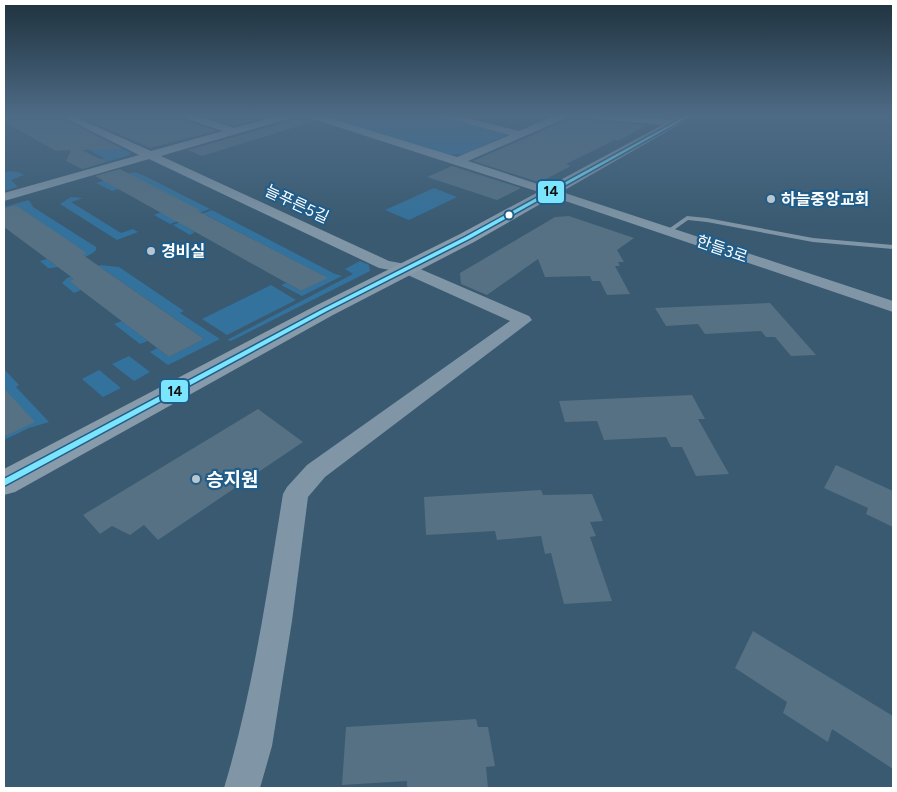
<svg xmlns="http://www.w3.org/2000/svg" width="897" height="792" viewBox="0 0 897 792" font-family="Figtree,'Noto Sans KR',sans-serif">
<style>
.green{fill:#33729d}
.building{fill:#567183}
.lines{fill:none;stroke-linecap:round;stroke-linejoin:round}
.lane{fill:#8096a6;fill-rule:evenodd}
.street{fill:#8096a6;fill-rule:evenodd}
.secondary{fill:#879bab;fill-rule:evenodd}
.bus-1-casing{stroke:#215d89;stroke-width:3}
.bus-1{fill:#7ae5fd;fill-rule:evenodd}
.poi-dot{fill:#bac5cd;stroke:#215d89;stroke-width:2}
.bus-dot{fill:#fff;stroke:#215d89;stroke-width:2}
.labels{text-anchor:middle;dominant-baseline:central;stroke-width:4.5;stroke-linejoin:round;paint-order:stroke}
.far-poi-label{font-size:16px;font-weight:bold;fill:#fff;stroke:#215d89;text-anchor:start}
.far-street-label{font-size:16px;fill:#fff;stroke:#215d89}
.poi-label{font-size:19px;font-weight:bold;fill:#fff;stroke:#215d89;text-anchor:start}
.line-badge{stroke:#215d89;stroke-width:2}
.pale-badge-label{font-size:14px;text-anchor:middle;font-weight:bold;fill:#111}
</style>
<rect width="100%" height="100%" fill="#395a71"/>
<!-- green -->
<path class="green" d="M25,116H55L131,153L130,155L86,168L81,165L104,158Z
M323,116H441L504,132L507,135L464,154L451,155Z
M10,171L18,172L24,175L11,180L18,187L4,191V172Z
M134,172L145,176L210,209L170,224L154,215L161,212L119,189L112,191L96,183Z
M434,188L457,197L409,220L385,210Z
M71,197L83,198L71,202L121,233L133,229L138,232L117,240L60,204Z
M29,200L33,207L96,247V250C89,258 58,269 48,268L40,261L47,259L55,265L86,253L16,205L4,208V207Z
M212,210L335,274L342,276L302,296L281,285L286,283L301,291L327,278L206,215L181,224L195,232L190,235L173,225Z
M360,261L369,265L370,271L231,341L227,340L353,274L345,269Z
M101,265L119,267L184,311L180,313L220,339L168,365L150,352L157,348L169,357L204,339L102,268L69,281L81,290L74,293L62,283L67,278Z
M271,285L296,300L227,335L202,319Z
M122,321L148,341L140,344L114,324Z
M129,356L150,372L134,381L112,364Z
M4,369L19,385L16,387L49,422L29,428L4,440V437L34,422L4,388Z
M99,370L121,388L103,397L82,379Z"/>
<!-- building -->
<path class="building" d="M32,116H59L123,149L82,150L106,162L82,169L66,161L71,150L56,151L5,122Z
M77,116H181L183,120L217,131L150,148Z
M202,116H271L234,126Z
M294,116H307L309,120L315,121L202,156L188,150L292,120Z
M571,116H590L597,121L647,125L618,141L615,140L566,164L571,166L544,180L535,181L473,161L567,120Z
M452,166L521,188L497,200L427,177Z
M120,169L200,210L198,211L328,278L301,291L95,176Z
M16,205L87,253L83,255L204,339L169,357L69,281L74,279L4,227V208Z
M569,216L634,238L617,250L624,262H618L620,266H615L630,294L607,295L600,281H592L590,276L545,277L538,259L487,295L461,284L460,273L555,217Z
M770,303L816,355L791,356L775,337H766L761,331L705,334L698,324L666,326L655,308Z
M4,388L35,422L4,437Z
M692,395L705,419H698L729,474L696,476L682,447H671L666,437L604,440L597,421L565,422L559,401Z
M258,409L303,442L158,540L144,525L130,535L112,526L100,534L83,515Z
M836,465L893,491V527L866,514L868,508L824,488Z
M541,490L543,495L592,494L603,521L590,522L596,536L590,537L612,601L564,604L551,553L545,554L541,536L497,540L495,531L426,535L424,497Z
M753,631L893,716V769L832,729L828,742L783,713L787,702L735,668Z
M476,719L478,727H488L495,766L486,767L488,788H407V781L342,785L346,727Z"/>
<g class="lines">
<!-- lane -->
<path class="lane" d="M687,216L707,218L813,238L893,245V249L813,242L707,222L688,220L671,232H667V230Z"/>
<!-- street -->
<path class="street" d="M4,116H13L4,120Z
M61,116H73L151,151L223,131L184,118L183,116H197L234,128L277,116H292L291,118L161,156L389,261L411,265L529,316L532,320L325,477L308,497L292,621L272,746L260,788H224C253,692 267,592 283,494L287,487L307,465L510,321L401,272L379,268L149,159L4,201V193L139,155Z
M309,116H323L457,157L510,135L446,118L445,116H460L519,131L554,116H567L566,118L468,161L893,301V312L533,190L310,118Z
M592,116H626L674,120L679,123L674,126L597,119Z"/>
<!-- secondary -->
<path class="secondary" d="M679,116H694L474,242L333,315L15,492L4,495V469L317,305L460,234Z"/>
<!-- bus-1 casing -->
<g class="bus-1-casing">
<path id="bus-1" d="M686,116H690L469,239L327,311L4,486V479L323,309L465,237Z"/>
</g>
<!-- bus-1 -->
<use href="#bus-1" class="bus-1"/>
</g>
<!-- sky -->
<linearGradient id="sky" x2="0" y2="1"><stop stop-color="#1f323e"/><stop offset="0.51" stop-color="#4e6b86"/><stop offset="1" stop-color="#4e6b86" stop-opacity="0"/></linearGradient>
<rect width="897" height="227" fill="url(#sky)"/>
<!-- markers -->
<g class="poi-dot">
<circle cx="771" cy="199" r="5"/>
<circle cx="151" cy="251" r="5"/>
<circle cx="196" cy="479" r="5"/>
</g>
<circle class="bus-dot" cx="509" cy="215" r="4.5"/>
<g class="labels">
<!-- far-poi labels -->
<g class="far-poi-label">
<text x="781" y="199">하늘중앙교회</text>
<text x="161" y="251">경비실</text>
</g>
<!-- far-street labels -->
<g class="far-street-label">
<text transform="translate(297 204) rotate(25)">늘푸른5길</text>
<text transform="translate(722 249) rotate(19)">한들3로</text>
</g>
<!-- poi labels -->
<g class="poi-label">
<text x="206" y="479">승지원</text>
</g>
</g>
<g class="line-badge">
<rect x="537" y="180" width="28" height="24" rx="5" fill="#7ae5fd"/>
<rect x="160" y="379" width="29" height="24" rx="5" fill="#7ae5fd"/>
</g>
<g class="pale-badge-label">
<text x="551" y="196">14</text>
<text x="175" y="396">14</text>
</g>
<!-- border -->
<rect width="897" height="792" fill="none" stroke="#ffffff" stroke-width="10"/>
</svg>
